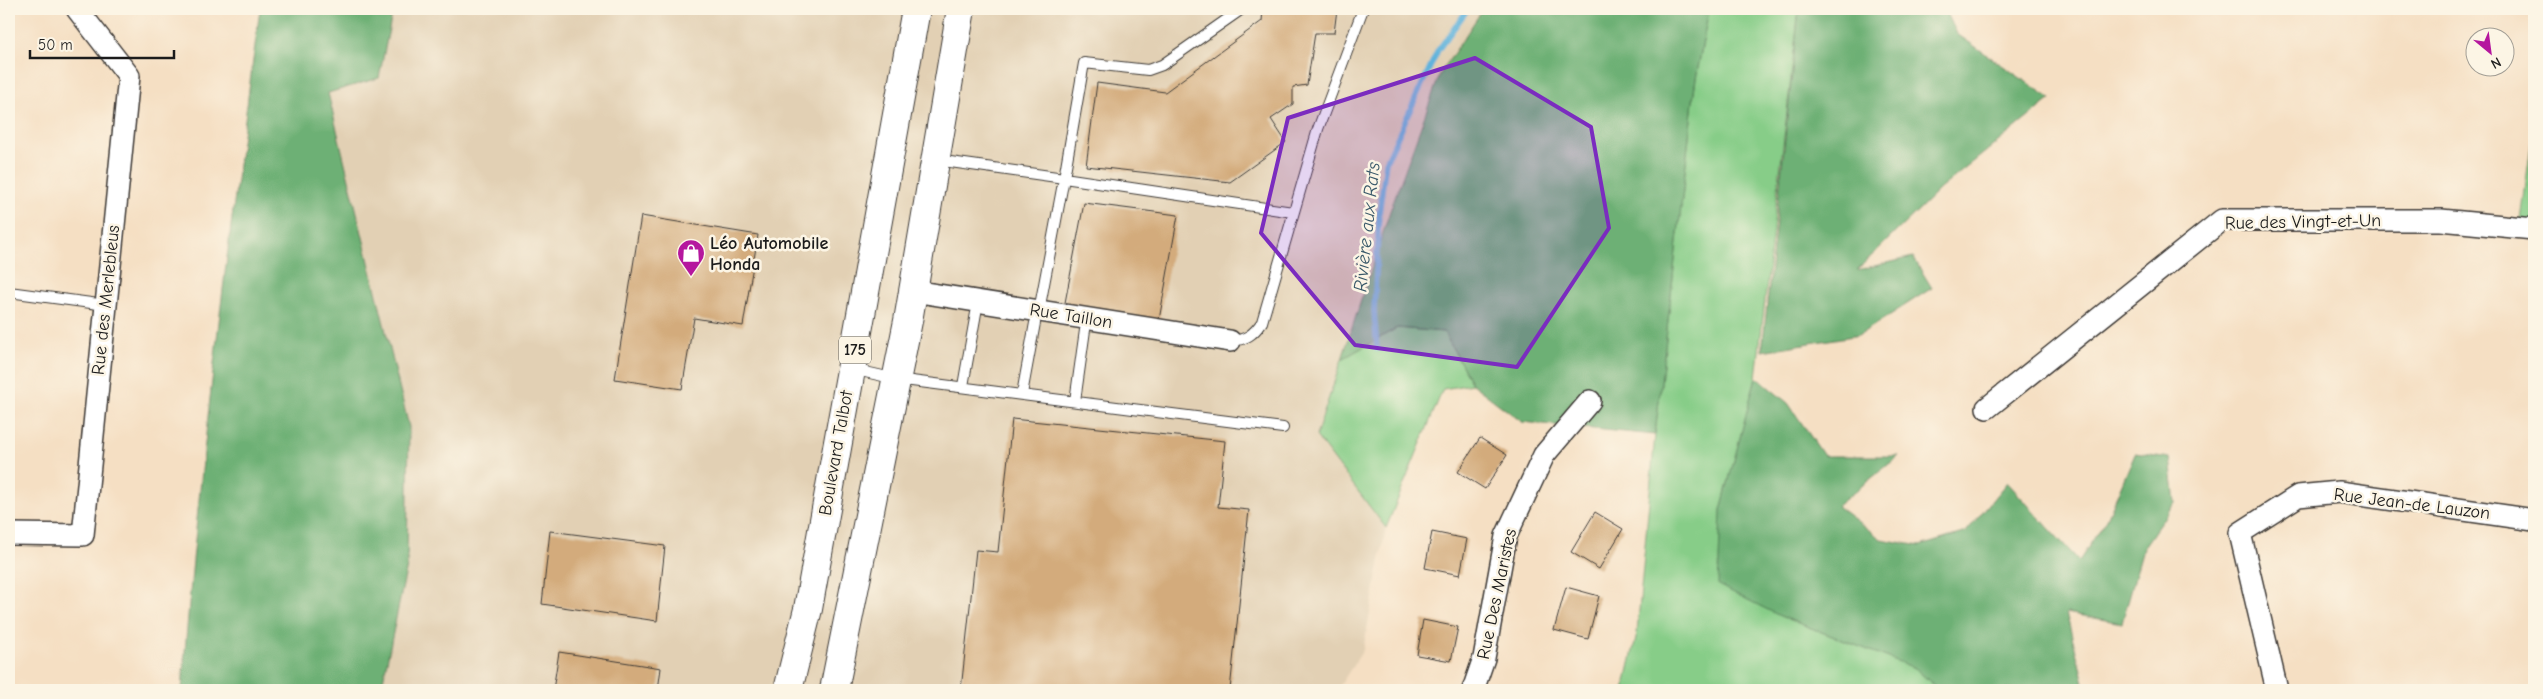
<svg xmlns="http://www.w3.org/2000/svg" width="2543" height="699" viewBox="0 0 2543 699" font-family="'Comic Neue',sans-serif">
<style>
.built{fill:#e2d0b4}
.green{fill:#87cd88;stroke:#527452}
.forest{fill:#6db074;stroke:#446648}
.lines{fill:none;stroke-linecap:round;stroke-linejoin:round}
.stream{stroke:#61b3dc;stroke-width:5.5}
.building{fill:#d3ab7c}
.service-casing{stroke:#3d3935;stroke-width:12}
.minor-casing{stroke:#3d3935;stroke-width:24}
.primary-casing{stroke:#3d3935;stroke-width:30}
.service{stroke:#fff;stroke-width:10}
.minor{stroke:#fff;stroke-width:21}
.primary{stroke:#fff;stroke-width:28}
.marked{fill:#7b2cbf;fill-opacity:0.2;stroke:#7b2cbf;stroke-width:4;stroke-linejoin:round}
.labels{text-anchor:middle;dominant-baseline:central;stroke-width:5;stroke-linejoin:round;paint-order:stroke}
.shield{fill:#fcf5e5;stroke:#5f5d58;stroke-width:1}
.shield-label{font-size:16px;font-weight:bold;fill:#1c1c1c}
.street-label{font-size:18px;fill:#1c1c1c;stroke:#fcf5e5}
.poi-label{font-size:18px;font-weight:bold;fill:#1c1c1c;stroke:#fcf5e5;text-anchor:start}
.water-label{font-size:19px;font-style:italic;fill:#385869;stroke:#fcf5e5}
</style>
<rect width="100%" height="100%" fill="#fcf5e5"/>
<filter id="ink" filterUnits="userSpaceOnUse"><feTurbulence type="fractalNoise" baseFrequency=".02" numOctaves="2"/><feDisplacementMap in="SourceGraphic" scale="10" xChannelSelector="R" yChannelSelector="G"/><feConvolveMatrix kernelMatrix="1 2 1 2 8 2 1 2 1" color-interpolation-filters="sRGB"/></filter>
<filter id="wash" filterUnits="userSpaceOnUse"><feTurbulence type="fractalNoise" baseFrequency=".0096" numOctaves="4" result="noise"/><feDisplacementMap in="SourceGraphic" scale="20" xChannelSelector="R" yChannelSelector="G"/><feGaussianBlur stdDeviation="1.12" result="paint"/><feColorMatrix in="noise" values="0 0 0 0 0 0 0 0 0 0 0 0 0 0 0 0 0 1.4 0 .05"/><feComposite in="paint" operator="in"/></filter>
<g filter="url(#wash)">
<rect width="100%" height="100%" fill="#f5dfc3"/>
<!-- built -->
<path class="built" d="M393,9H1483L1440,74L1390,211L1317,436L1386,528L1363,650L1337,690H381L407,566L328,93L379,78Z"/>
<!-- green -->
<path class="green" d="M1709,9H1799L1756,377L1721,510L1780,616L1915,668L1939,690H1624L1637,633L1655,435L1695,84Z
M2534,122V229L2520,227Z
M1397,328L1444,332L1472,384L1443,389L1386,528L1316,436L1342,359Z"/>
<!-- forest -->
<path class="forest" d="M260,9H393L379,78L328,93L409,427L407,566L381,690H182C199,462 229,235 260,9Z
M1483,9H1709L1695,84L1655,435L1522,422L1472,384L1444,332L1397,328L1342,359L1390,211L1440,74Z
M1799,9H1945L1957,34L2051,99L1941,188L1857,270L1913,257L1932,288L1859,335L1762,351Z
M1756,377L1788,403L1824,456H1899L1837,506L1881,539L1920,546L1966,532L2007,482L2079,561L2107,519L2135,453L2170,458L2175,502L2143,548L2122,623L2066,613L2086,690H1939L1915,668L1780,616L1718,585L1721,510Z"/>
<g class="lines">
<!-- stream -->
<path class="stream" d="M1377,349L1374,311L1379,214L1386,162L1438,50L1468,9"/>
</g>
<g id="blocks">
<!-- building -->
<path class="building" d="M1263,9H1337L1334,33H1315L1307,85L1293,87V104L1271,119L1286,142L1230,182L1086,166L1097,83L1165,92L1262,21Z
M1084,203L1178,215L1159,320L1064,308Z
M641,216L758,235L743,326L694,318L682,389L615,379Z
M1012,419L1225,441L1218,507L1249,510L1230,690H961L976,550L998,552Z
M1480,438L1507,455L1485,489L1458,472Z
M1595,512L1623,529L1599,569L1571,552Z
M550,531L665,546L657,621L542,604Z
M1432,532L1467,539L1460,575L1425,568Z
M1566,587L1599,596L1588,639L1554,630Z
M1423,620L1458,627L1451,661L1417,655Z
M559,652L661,668L658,690H553Z"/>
</g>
</g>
<g filter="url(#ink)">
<use href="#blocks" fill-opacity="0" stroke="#3d3935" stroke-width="1"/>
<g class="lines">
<!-- service casing -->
<g class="service-casing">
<path id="service" d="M936,160L1064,178L1084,63L1148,70L1162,65L1242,9
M9,292L106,305
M1039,311L1064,178L1293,212
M1230,341C1246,340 1253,335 1262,322L1318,129L1363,9
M852,369L896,379L1283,428
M963,386L976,313
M1022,394L1035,323
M1075,401L1085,330"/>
</g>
<!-- minor casing -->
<g class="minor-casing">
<path id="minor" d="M913,291L1230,341
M1987,408L2222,220H2441L2534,229
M9,534L83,535L129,76L77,9
M1473,690L1484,658L1506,536L1544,455L1590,401
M2277,690L2240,533L2298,496L2339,492L2534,520"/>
</g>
<!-- primary casing -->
<g class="primary-casing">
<path id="primary" d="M788,690L808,609L916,9
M834,690L908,321L961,9"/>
</g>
<!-- service -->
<use href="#service" class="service"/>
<!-- minor -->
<use href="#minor" class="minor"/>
<!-- primary -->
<use href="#primary" class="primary"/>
</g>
</g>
<!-- marked area -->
<path class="marked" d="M1475,58L1591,127L1609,228L1517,367L1355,345L1261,233L1288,118Z"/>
<!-- icons -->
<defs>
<g id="shop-pin" transform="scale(1.4375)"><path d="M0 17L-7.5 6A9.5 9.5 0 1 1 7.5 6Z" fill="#b5179e" stroke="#fcf5e5"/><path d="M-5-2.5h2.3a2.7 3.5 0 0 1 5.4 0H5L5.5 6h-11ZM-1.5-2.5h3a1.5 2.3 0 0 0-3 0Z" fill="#fff"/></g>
</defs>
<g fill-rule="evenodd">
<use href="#shop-pin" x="691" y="253"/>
</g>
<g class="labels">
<!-- shield labels -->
<rect class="shield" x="839" y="336.5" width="32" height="27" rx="4"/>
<g class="shield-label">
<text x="855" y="350">175</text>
</g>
<!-- street labels -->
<g class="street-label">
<text transform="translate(2303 222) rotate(-1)">Rue des Vingt-et-Un</text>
<text transform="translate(106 300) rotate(-84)">Rue des Merlebleus</text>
<text transform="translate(1071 316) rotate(9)">Rue Taillon</text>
<text transform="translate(836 453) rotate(-80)">Boulevard Talbot</text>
<text transform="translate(2412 504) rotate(7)">Rue Jean-de Lauzon</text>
<text transform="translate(1497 594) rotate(-78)">Rue Des Maristes</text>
</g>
<!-- poi labels -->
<g class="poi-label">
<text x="710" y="243">Léo Automobile<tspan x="710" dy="21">Honda</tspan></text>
</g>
<!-- water labels -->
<g class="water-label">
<text transform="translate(1367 227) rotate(-84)">Rivière aux Rats</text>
</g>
</g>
<!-- margin -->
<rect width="2543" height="699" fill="none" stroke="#fcf5e5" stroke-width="30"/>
<!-- north arrow -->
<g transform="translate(2490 52) rotate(151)"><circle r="24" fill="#fcf5e5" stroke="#a29e95"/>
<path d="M0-4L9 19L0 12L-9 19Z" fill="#b5179e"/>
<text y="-8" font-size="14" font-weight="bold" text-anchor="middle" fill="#1c1c1c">N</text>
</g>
<!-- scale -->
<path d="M30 50v8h144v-8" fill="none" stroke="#1c1c1c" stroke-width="2.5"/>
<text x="38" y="50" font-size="15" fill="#1c1c1c" stroke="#fcf5e5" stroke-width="4" paint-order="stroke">50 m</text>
</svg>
